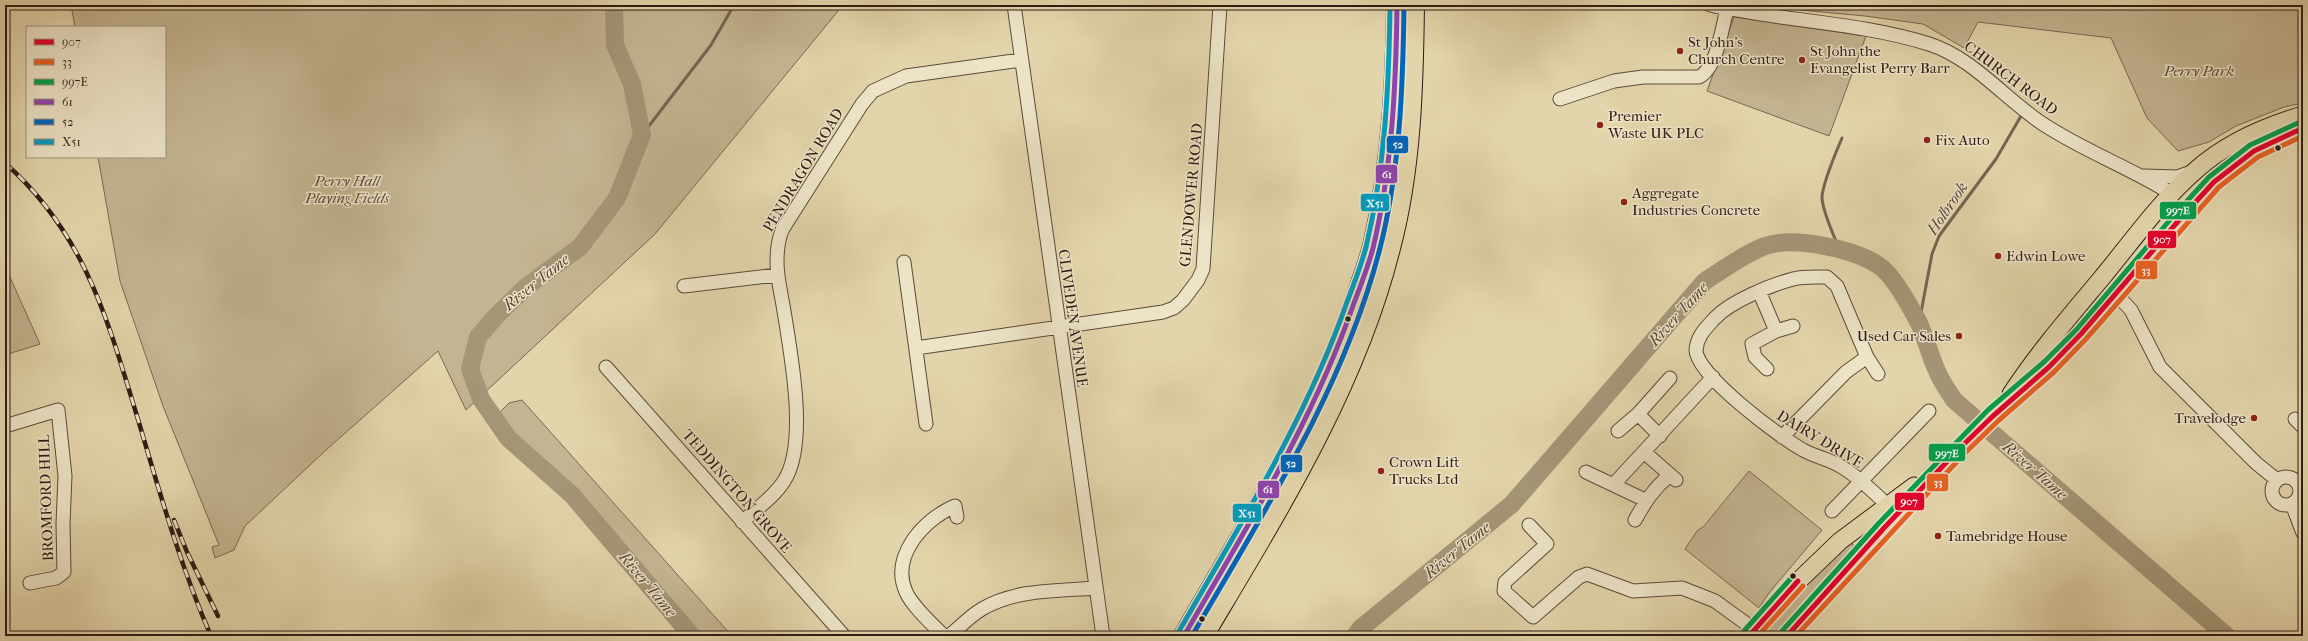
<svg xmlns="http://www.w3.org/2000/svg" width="2308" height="641" viewBox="0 0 2308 641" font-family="'IM FELL French Canon',serif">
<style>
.green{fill:#c4b592;stroke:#796854}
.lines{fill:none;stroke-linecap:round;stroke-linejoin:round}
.stream{stroke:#756550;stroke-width:3}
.river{stroke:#a59678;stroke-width:18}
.minor-casing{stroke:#5b4a3a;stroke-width:15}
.major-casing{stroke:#2e1b15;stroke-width:19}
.highway-casing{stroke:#2e1b15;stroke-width:22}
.minor{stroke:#ede4c8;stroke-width:13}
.major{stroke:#e3d5ab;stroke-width:17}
.highway{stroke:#e3d5ab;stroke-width:20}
.rail-casing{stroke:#2e1b15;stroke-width:4.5}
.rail{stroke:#ede4c8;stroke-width:3;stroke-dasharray:9;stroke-linecap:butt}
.bus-1-casing{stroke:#ede4c8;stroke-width:8}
.bus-2-casing{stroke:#ede4c8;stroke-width:8}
.bus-3-casing{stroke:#ede4c8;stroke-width:8}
.bus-4-casing{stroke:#ede4c8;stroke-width:8}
.bus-5-casing{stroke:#ede4c8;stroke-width:8}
.bus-6-casing{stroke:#ede4c8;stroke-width:8}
.bus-1{stroke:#e4002b;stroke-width:5}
.bus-2{stroke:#e86121;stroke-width:5}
.bus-3{stroke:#029f4e;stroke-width:5}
.bus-4{stroke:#8e44ad;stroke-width:5}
.bus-5{stroke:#0065bd;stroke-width:5}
.bus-6{stroke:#059bbc;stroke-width:5}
.poi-dot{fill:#8f2418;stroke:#ede4c8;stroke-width:1.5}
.bus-dot{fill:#2e1b15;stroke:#ede4c8;stroke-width:1.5}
.labels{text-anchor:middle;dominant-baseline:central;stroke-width:3;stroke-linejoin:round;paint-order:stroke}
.poi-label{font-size:15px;fill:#2e1b15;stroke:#ede4c8;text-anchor:start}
.park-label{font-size:15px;font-style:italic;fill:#5b493a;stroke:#ede4c8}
.street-label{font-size:15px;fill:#2e1b15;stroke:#ede4c8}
.water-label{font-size:16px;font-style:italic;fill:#584638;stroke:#ede4c8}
.line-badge{stroke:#ede4c8;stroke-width:1.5}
.badge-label{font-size:11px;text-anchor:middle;font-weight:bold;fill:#fff}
</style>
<rect width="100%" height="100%" fill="#e3d5ab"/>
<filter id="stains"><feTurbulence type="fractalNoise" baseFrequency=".005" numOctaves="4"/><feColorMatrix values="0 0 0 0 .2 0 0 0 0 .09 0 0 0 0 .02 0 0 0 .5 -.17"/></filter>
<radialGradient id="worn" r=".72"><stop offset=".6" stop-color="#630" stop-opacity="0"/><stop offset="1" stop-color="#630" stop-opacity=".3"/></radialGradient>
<!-- green -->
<path class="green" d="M71,5H843L655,234L466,410L438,351L326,450L245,526L234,550L215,558L212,547L219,545L163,406L120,281L98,157H165V27H75Z
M1747,5H2303V103L2284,107L2236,126L2209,142L2178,151L2147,118L2111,38L1978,22L1964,48L1923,24L1865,16Z
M1734,17L1866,36L1829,136L1707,91Z
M5,266L40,344L5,355Z
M522,400L732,636H698L602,518L546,461L517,436L500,412L509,403Z
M1749,471L1822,530L1769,593L1759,608L1685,549L1697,531L1704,526Z
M1848,543L1853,544V549L1778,636H1755L1792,592Z"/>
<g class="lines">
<!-- stream -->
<path class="stream" d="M642,135L711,45L734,5
M1839,249C1834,235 1822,211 1822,197C1823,183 1836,152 1842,138
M1919,323L1932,254L1939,236L1996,159L2021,116"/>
<!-- river -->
<path class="river" d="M614,5L615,45L632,84L642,135L617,198L580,247L526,287L497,315L478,337L470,369L481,399L508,438L572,495L692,636
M1355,636L1361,628L1512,504L1705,281C1724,269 1744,254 1765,246C1794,236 1858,249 1882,268C1895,278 1911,308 1919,323C1926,339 1930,356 1937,371C1941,381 1948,391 1954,400L2227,636"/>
<!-- minor casing -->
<g class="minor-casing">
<path id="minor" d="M1014,5L1103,636
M1710,5C1782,21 1858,22 1929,44C1973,58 2005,99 2043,124C2084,151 2131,168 2172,194
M1560,99L1614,81L1643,77H1699C1717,68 1722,28 1727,9
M2144,176L2177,177L2191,172
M904,262L926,424
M684,286L777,275
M1759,291L1776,331L1752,344L1755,357L1767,369
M2117,295L2131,310L2160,367L2256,463L2277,480
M1776,331L1793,326
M916,348L1163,312L1174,308L1183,300L1198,280L1203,269L1220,5
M606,367L844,636
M1878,374L1867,357L1837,286L1827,277C1816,277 1804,276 1793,279C1771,285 1731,301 1715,318C1706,328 1697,336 1696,350C1696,375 1781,438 1803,450C1815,457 1830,459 1842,467C1858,477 1874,492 1888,506
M1638,414L1660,436
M2295,419L2303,427
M5,426L58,410L65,476L63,524L64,572L56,578L30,583
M1618,431L1638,414L1670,378
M1782,437L1846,372L1867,357
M1644,452L1676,480
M1586,472L1645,500
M2272 491a14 14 0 1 1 28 0a14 14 0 1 1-28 0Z
M1614,484L1713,377
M2292,504L2303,533
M1832,511L1929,411
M1635,520C1645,502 1654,488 1670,475
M742,522C756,509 774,497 784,481C809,443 790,350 783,305C778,280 773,255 782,230L862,104L873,91L906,76L1021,60
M1529,525L1547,544L1505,582L1504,591L1533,617L1579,577L1587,574L1633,591L1682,588L1715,601L1755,630
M944,636C932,624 912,606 906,592C890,556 924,519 955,506L957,517
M949,636C960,627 970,616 982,609C1015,589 1059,591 1096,588"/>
</g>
<!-- major casing -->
<g class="major-casing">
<path id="major" d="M2011,394C2038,353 2069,317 2100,280C2131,243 2159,202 2196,170C2225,144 2266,126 2303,115
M1749,636L1789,590L1840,541L1914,486
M1787,636C1851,564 1916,491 1984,424C2008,401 2035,382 2058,358C2089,327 2118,294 2146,260C2193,203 2229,153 2303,128"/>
</g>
<!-- highway casing -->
<g class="highway-casing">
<path id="highway" d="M1184,636C1248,523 1321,412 1360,287C1365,272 1371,257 1374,242C1392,164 1396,84 1397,5
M1203,636C1276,513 1355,388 1390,248C1411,169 1413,86 1414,5"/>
</g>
<!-- minor -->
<use href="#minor" class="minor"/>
<!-- major -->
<use href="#major" class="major"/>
<!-- highway -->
<use href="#highway" class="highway"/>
<!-- rail casing -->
<g class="rail-casing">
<path id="rail" d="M5,163C85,234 107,318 137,416C159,490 180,565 211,636
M174,520L187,552L218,616"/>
</g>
<!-- rail -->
<use href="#rail" class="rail"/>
<!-- bus-1 casing -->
<g class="bus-1-casing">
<path id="bus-1" d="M1749,636L1798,581
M1787,636L1884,528L1959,449L1993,416L2049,367L2081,334L2180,219L2214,182L2254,151L2303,128"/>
</g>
<!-- bus-2 casing -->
<g class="bus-2-casing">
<path id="bus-2" d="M1758,636L1803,586
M1796,636L1964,454L1998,421L2054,372L2086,339L2219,187L2258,157L2303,136"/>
</g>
<!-- bus-3 casing -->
<g class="bus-3-casing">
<path id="bus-3" d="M1744,631L1793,576
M1782,631L1879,523L1954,445L1988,410L2044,362L2076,330L2175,214L2209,177L2250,145L2300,122"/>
</g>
<!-- bus-4 casing -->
<g class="bus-4-casing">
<path id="bus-4" d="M1184,636C1246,528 1313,422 1354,303C1361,285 1368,267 1373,248C1392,169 1396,86 1397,5"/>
</g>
<!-- bus-5 casing -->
<g class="bus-5-casing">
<path id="bus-5" d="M1192,636C1263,513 1343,390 1379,252C1400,172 1403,87 1404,5"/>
</g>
<!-- bus-6 casing -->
<g class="bus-6-casing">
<path id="bus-6" d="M1178,633C1240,525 1306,419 1347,302C1354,284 1361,266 1366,247C1385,168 1389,86 1390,5"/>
</g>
<!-- bus-1 -->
<use href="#bus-1" class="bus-1"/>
<!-- bus-2 -->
<use href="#bus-2" class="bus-2"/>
<!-- bus-3 -->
<use href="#bus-3" class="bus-3"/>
<!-- bus-4 -->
<use href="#bus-4" class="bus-4"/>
<!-- bus-5 -->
<use href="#bus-5" class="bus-5"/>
<!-- bus-6 -->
<use href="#bus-6" class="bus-6"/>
</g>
<!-- markers -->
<g class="poi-dot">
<circle cx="1680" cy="51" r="4"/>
<circle cx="1802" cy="60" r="4"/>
<circle cx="1600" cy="125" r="4"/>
<circle cx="1927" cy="140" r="4"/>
<circle cx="1624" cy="202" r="4"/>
<circle cx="1998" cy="256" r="4"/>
<circle cx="1959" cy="336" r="4"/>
<circle cx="2254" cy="418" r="4"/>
<circle cx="1381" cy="471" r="4"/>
<circle cx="1938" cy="536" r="4"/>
</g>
<g class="bus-dot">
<circle cx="2278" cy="148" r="3.5"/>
<circle cx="1348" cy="319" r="3.5"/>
<circle cx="1793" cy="576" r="3.5"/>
<circle cx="1202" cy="619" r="3.5"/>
</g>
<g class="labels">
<!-- poi labels -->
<g class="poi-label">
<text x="1688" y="42">St John's<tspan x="1688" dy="17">Church Centre</tspan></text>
<text x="1810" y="51">St John the<tspan x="1810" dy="17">Evangelist Perry Barr</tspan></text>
<text x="1608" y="116">Premier<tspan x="1608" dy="17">Waste UK PLC</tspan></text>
<text x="1935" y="140">Fix Auto</text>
<text x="1632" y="193">Aggregate<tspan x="1632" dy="17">Industries Concrete</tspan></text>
<text x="2006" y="256">Edwin Lowe</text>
<text x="1951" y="336" text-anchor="end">Used Car Sales</text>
<text x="2246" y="418" text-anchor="end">Travelodge</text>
<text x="1389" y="462">Crown Lift<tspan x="1389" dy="17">Trucks Ltd</tspan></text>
<text x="1946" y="536">Tamebridge House</text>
</g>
<!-- park labels -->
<g class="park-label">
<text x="2199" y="71">Perry Park</text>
<text x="347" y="181">Perry Hall<tspan x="347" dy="17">Playing Fields</tspan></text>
</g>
<!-- street labels -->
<g class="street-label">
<text transform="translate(2011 78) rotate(37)">CHURCH ROAD</text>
<text transform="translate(803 170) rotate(-59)">PENDRAGON ROAD</text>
<text transform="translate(1191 195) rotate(-85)">GLENDOWER ROAD</text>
<text transform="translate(1073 318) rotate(82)">CLIVEDEN AVENUE</text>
<text transform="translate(1820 439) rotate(31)">DAIRY DRIVE</text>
<text transform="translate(737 491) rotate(49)">TEDDINGTON GROVE</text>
<text transform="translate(46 498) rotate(-92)">BROMFORD HILL</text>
</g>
<!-- water labels -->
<g class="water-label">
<text transform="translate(1947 208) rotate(-56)">Holbrook</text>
<text transform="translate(536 282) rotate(-39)">River Tame</text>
<text transform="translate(1678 314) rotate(-48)">River Tame</text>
<text transform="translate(2035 470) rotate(41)">River Tame</text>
<text transform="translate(1457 550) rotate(-39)">River Tame</text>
<text transform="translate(648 584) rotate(50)">River Tame</text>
</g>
</g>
<g class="line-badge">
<rect x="1386" y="135" width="23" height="19" rx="4" fill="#0065bd"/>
<rect x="1375" y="164" width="23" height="20" rx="4" fill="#8e44ad"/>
<rect x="1360" y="193" width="30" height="19" rx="4" fill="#059bbc"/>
<rect x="2159" y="201" width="38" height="19" rx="4" fill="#029f4e"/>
<rect x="2147" y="230" width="30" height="19" rx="4" fill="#e4002b"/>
<rect x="2135" y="260" width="23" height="20" rx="4" fill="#e86121"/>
<rect x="1928" y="443" width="38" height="19" rx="4" fill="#029f4e"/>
<rect x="1280" y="454" width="23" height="19" rx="4" fill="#0065bd"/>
<rect x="1926" y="473" width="23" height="19" rx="4" fill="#e86121"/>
<rect x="1257" y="480" width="23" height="19" rx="4" fill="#8e44ad"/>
<rect x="1894" y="492" width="31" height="19" rx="4" fill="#e4002b"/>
<rect x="1232" y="503" width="30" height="20" rx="4" fill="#059bbc"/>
</g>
<g class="badge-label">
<text x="1398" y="148">52</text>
<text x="1387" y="178">61</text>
<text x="1375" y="207">X51</text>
<text x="2178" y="214">997E</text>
<text x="2162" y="243">907</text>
<text x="2146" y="274">33</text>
<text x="1947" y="457">997E</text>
<text x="1291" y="467">52</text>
<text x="1938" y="486">33</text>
<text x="1268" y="493">61</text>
<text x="1909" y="505">907</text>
<text x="1247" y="517">X51</text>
</g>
<!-- margin -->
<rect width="2308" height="641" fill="none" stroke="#e3d5ab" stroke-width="20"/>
<rect x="6" y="6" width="2296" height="629" fill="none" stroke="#2e1b15" stroke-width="2"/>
<rect x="10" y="10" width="2288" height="621" fill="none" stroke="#2e1b15"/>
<!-- legend -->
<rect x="26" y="26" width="140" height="132" fill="#ede4c8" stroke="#a19480"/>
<rect x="34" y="39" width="20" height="6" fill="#e4002b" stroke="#a19480"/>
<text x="62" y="46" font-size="12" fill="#2e1b15">907</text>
<rect x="34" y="59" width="20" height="6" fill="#e86121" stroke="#a19480"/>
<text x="62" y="66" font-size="12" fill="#2e1b15">33</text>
<rect x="34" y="79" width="20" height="6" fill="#029f4e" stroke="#a19480"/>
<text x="62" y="86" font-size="12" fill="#2e1b15">997E</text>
<rect x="34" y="99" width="20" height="6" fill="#8e44ad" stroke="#a19480"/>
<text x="62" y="106" font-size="12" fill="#2e1b15">61</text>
<rect x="34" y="119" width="20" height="6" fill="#0065bd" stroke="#a19480"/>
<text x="62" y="126" font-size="12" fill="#2e1b15">52</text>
<rect x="34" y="139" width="20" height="6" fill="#059bbc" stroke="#a19480"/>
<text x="62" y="146" font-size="12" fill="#2e1b15">X51</text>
<rect width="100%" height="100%" filter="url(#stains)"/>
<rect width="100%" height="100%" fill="url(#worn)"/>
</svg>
